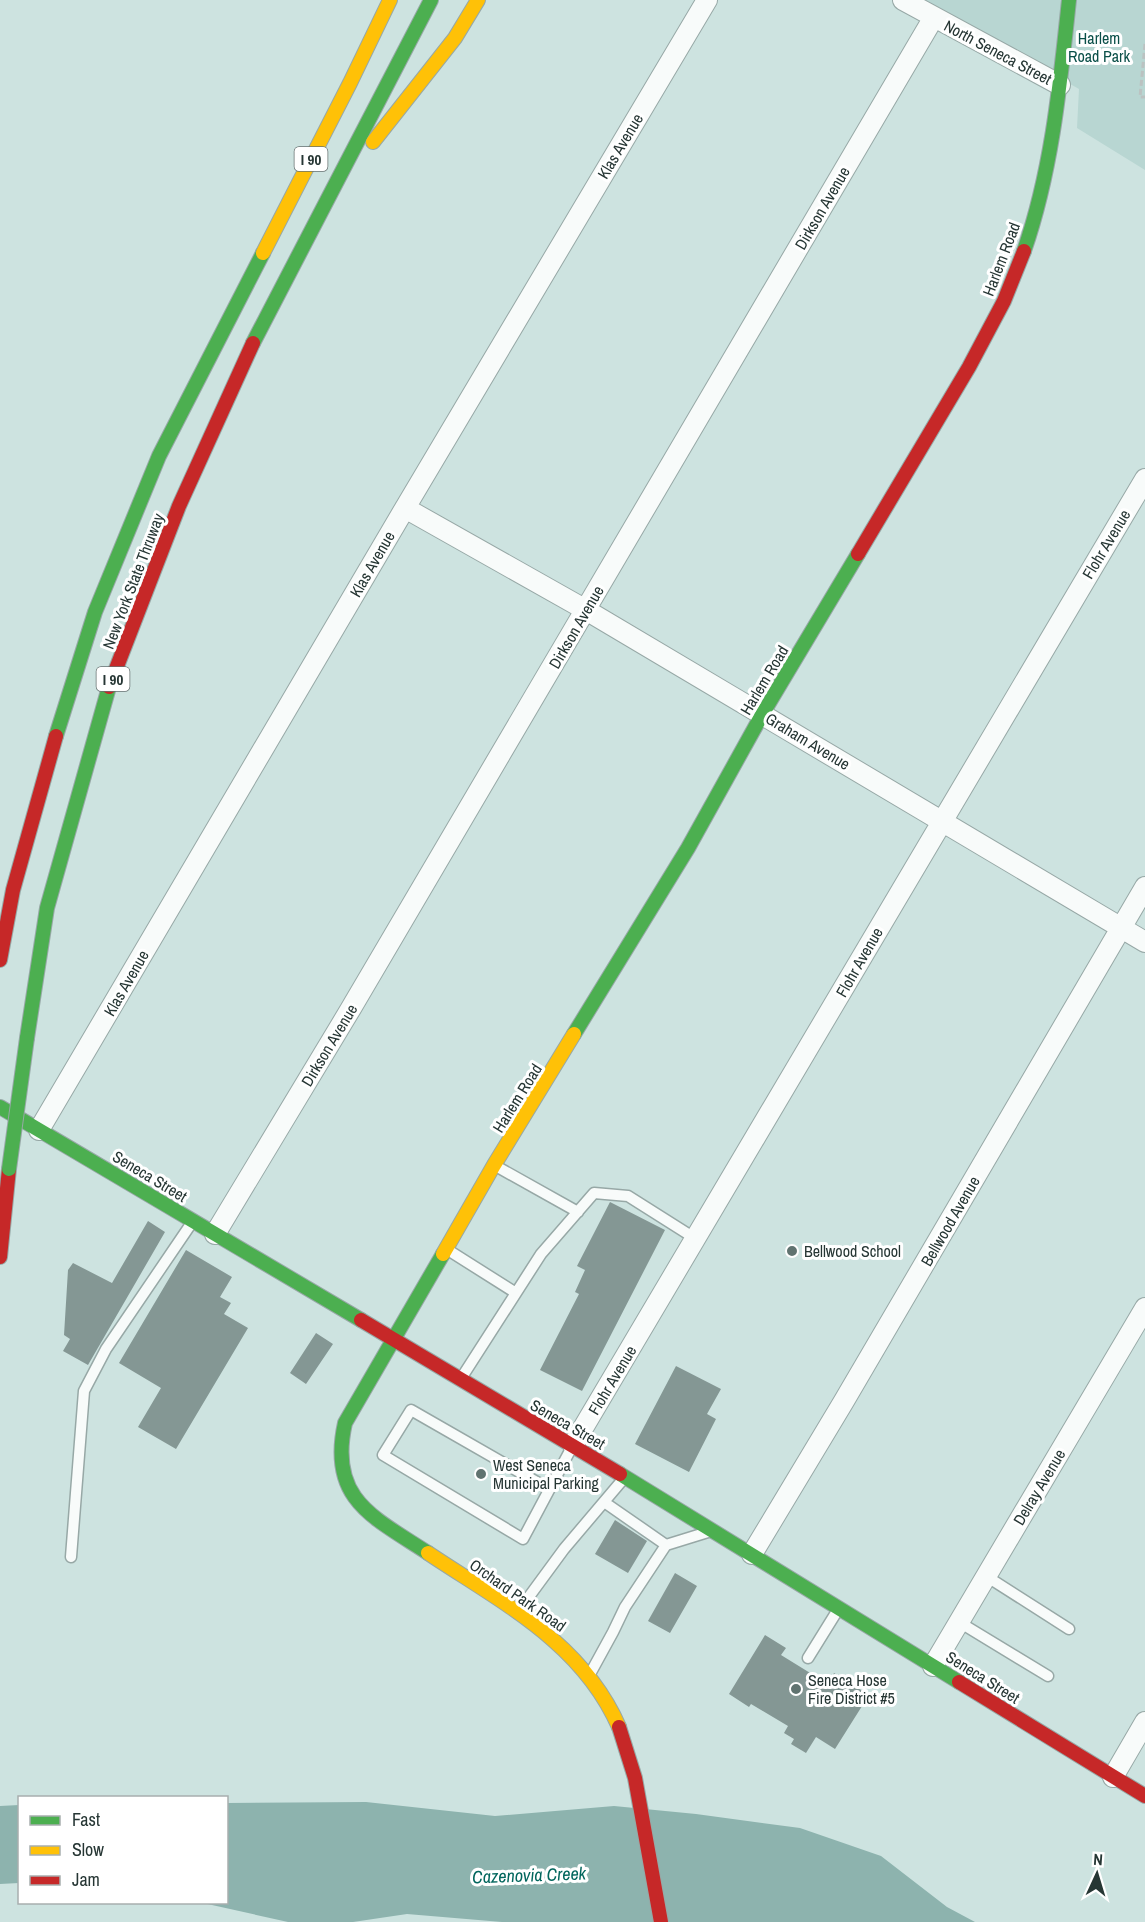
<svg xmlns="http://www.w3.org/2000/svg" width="1145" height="1922" viewBox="0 0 1145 1922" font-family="'Archivo Narrow',sans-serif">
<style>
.green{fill:#b8d6d2}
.water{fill:#8db3ae}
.building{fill:#849794}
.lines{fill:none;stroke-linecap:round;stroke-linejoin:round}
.lane-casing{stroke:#97a8a6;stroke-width:13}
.street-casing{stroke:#97a8a6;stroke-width:22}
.fast-casing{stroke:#97a8a6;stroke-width:16}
.slow-casing{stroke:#97a8a6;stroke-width:16}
.jam-casing{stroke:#97a8a6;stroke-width:16}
.path{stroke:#bbc2c1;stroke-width:3;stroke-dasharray:6 3;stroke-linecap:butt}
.lane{stroke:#f8fbfa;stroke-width:10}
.street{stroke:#f8fbfa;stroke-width:20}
.fast{stroke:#4caf50;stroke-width:14}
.slow{stroke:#ffc107;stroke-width:14}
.jam{stroke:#c62828;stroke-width:14}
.fast-bridge-casing{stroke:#97a8a6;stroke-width:16;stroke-linecap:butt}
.fast-bridge{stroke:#4caf50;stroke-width:14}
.poi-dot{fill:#607370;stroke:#fff;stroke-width:2}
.labels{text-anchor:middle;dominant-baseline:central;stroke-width:6;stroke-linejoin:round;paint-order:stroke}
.shield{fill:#fff;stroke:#677271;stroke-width:1.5}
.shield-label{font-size:15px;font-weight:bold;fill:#263634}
.park-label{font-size:16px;fill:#0a4f48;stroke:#fff}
.street-label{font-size:16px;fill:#263634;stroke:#fff}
.poi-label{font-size:16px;fill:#263634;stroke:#fff;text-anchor:start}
.water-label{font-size:18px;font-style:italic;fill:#02665d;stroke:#fff}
</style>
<rect width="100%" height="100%" fill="#cde3e0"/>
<!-- green -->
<path class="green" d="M921,0H1145V170L1077,128L1079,89Z"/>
<!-- water -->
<path class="water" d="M366,1802L495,1816L614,1806L696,1814L800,1828L881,1856L947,1907L975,1922H502L407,1914L353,1922H288L203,1903L226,1902L227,1803Z
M19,1805V1883L0,1884V1806Z"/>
<!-- building -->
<path class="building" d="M610,1202L665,1230L582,1391L540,1370L579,1294L575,1292L585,1270L577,1266Z
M148,1221L165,1232L88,1365L63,1351L70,1339L64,1335L68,1270L73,1263L112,1283Z
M186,1250L232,1277L220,1297L231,1303L224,1314L248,1328L176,1449L138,1427L161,1388L119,1363Z
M316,1333L333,1344L306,1384L290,1373Z
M676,1366L721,1389L707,1414L716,1419L689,1472L635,1444Z
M615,1520L647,1541L628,1573L595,1554Z
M675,1573L697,1586L670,1633L648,1621Z
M765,1635L786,1648L781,1655L828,1684L834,1673L869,1695L835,1749L816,1737L806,1753L791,1744L794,1739L784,1733L788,1726L751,1704L749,1707L729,1694Z"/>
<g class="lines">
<!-- lane casing -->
<g class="lane-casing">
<path id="lane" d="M494,1165L578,1212
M448,1250L516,1293
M462,1377L541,1254L594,1193L628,1196L696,1239
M549,1489L411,1410L383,1455L523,1539L573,1445
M604,1502L666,1545L708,1532
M71,1557L84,1391L106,1349L193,1221
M986,1576L1069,1629
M517,1613L564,1549L625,1477
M959,1622L1048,1676
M808,1658L839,1608
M590,1674L613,1632L625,1607L666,1545"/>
</g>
<!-- street casing -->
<g class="street-casing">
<path id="street" d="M903,0L1060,85
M405,508L586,610L1145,942
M39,1130L405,508L707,0
M215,1234L350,1010L934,17
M573,1445L1145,479
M752,1554L844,1401L1145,887
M933,1666L1145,1308
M1113,1777L1145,1722"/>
</g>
<!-- fast casing -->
<g class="fast-casing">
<path id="fast" d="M1024,251C1052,170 1060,85 1069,0
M253,343L431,0
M56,736L95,612L159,456L263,253
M574,1034L688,848L763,713L858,554
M27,1038L47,908L109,687
M0,1107L361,1320
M620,1474L959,1682
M428,1553C373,1517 328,1499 345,1423L443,1254"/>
</g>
<!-- slow casing -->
<g class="slow-casing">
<path id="slow" d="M373,142L455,38L478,0
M263,253L350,83L390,0
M443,1254L494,1165L574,1034
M428,1553C501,1602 582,1642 619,1727"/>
</g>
<!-- jam casing -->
<g class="jam-casing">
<path id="jam" d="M858,554L969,367L1004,301L1024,251
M109,687L179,506L253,343
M0,960L13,890L56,736
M0,1257L9,1169
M361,1320L620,1474
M959,1682L1145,1796
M619,1727L635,1778L661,1922"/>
</g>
<!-- path -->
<path class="path" d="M1145,44L1140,97H1145"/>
<!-- lane -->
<use href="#lane" class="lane"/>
<!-- street -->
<use href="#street" class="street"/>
<!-- fast -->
<use href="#fast" class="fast"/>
<!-- slow -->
<use href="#slow" class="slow"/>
<!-- jam -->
<use href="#jam" class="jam"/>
<!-- fast-bridge casing -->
<g class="fast-bridge-casing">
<path id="fast-bridge" d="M9,1169L27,1038"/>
</g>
<!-- fast-bridge -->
<use href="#fast-bridge" class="fast-bridge"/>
</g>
<!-- markers -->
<g class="poi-dot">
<circle cx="792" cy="1251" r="6"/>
<circle cx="481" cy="1474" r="6"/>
<circle cx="796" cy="1689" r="6"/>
</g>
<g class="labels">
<!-- shield labels -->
<g class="shield">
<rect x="294.5" y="147" width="33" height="24" rx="4.5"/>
<rect x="96.5" y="667" width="33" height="24" rx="4.5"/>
</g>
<g class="shield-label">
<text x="311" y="159">I 90</text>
<text x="113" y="679">I 90</text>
</g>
<!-- park labels -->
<g class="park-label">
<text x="1099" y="38">Harlem<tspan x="1099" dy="18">Road Park</tspan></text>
</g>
<!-- street labels -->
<g class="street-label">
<text transform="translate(998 52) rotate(28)">North Seneca Street</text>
<text transform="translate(620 146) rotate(-59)">Klas Avenue</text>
<text transform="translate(822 208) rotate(-60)">Dirkson Avenue</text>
<text transform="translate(1001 259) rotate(-69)">Harlem Road</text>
<text transform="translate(1106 544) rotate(-59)">Flohr Avenue</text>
<text transform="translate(372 564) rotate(-60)">Klas Avenue</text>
<text transform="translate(133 581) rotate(-69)">New York State Thruway</text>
<text transform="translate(576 627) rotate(-60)">Dirkson Avenue</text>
<text transform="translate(764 680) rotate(-59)">Harlem Road</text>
<text transform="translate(808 741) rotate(31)">Graham Avenue</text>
<text transform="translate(859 962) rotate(-60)">Flohr Avenue</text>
<text transform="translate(126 983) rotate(-60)">Klas Avenue</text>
<text transform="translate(329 1045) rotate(-59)">Dirkson Avenue</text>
<text transform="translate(517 1098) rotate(-58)">Harlem Road</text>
<text transform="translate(150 1176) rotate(31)">Seneca Street</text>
<text transform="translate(950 1221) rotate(-60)">Bellwood Avenue</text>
<text transform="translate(612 1380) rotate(-59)">Flohr Avenue</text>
<text transform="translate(568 1424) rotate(30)">Seneca Street</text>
<text transform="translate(1039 1487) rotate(-59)">Delray Avenue</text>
<text transform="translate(518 1595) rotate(35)">Orchard Park Road</text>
<text transform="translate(983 1677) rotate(32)">Seneca Street</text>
</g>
<!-- poi labels -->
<g class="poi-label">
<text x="804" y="1251">Bellwood School</text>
<text x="493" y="1465">West Seneca<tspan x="493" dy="18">Municipal Parking</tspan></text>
<text x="808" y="1680">Seneca Hose<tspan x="808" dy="18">Fire District #5</tspan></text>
</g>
<!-- water labels -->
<g class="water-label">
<text transform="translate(529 1875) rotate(-2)">Cazenovia Creek</text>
</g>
</g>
<!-- legend -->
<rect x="18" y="1796" width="210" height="108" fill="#ffffff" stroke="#a8afae" stroke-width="1.5"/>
<rect x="30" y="1816" width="30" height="9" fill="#4caf50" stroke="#a8afae" stroke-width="1.5"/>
<text x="72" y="1826" font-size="18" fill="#263634">Fast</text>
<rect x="30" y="1846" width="30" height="9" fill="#ffc107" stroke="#a8afae" stroke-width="1.5"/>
<text x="72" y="1856" font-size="18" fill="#263634">Slow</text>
<rect x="30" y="1876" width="30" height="9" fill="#c62828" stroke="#a8afae" stroke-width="1.5"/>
<text x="72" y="1886" font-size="18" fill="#263634">Jam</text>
<!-- north arrow -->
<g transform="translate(1097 1874) rotate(4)" stroke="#ffffff" stroke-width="4.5" paint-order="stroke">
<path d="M0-4.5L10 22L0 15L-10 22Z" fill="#263634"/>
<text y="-9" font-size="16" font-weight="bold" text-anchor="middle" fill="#263634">N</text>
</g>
</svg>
